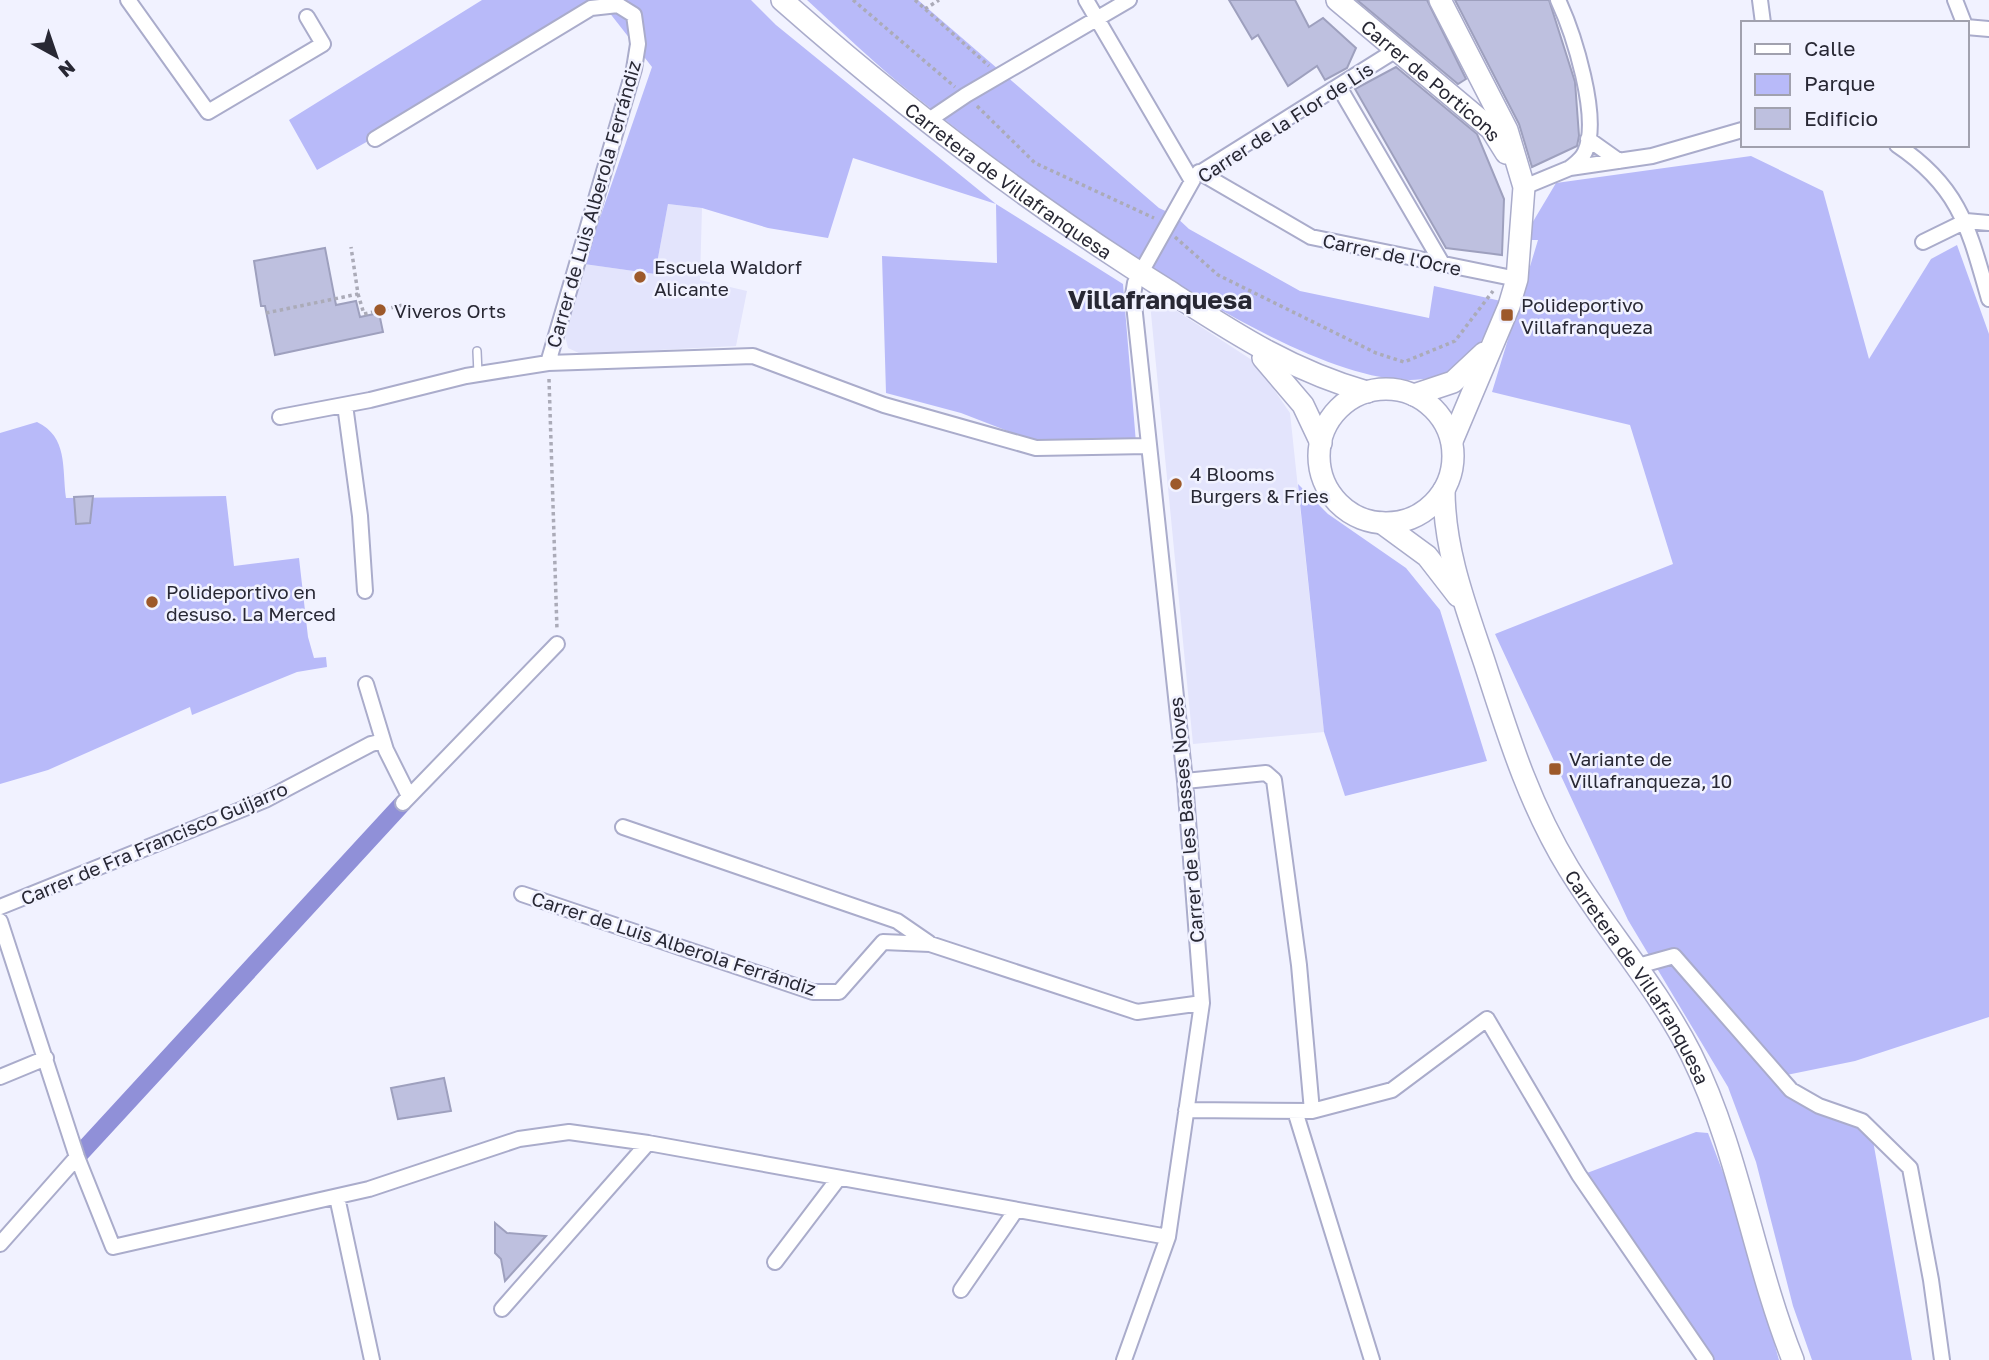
<svg xmlns="http://www.w3.org/2000/svg" width="1989" height="1360" viewBox="0 0 1989 1360" font-family="'Golos Text',sans-serif">
<style>
.built{fill:#e3e4fc}
.green{fill:#b8baf9}
.lines{fill:none;stroke-linecap:round;stroke-linejoin:round}
.canal{stroke:#9090d8;stroke-width:18}
.building{fill:#bec0df;stroke:#9ea0be;stroke-width:2}
.lane-casing{stroke:#aaaccb;stroke-width:10}
.street-casing{stroke:#aaaccb;stroke-width:18}
.secondary-casing{stroke:#aaaccb;stroke-width:24}
.path{stroke:#ababb8;stroke-width:3.5;stroke-dasharray:3.5 3.5;stroke-linecap:butt}
.lane{stroke:#fff;stroke-width:7}
.street{stroke:#fff;stroke-width:14}
.secondary{stroke:#fff;stroke-width:21}
.poi-dot{fill:#9d592a;stroke:#f1f2ff;stroke-width:2.5}
.labels{text-anchor:middle;dominant-baseline:central;stroke-width:5;stroke-linejoin:round;paint-order:stroke}
.street-label{font-size:19px;fill:#282834;stroke:#f1f2ff}
.poi-label{font-size:19px;fill:#282834;stroke:#f1f2ff;text-anchor:start}
.district-label{font-size:26px;font-weight:bold;fill:#282834;stroke:#f1f2ff}
</style>
<rect width="100%" height="100%" fill="#f1f2ff"/>
<!-- built -->
<path class="built" d="M668,204L702,208L700,280L747,291L736,346L581,354L568,348L564,332L584,264L655,274Z
M1149,293L1255,362L1290,413L1324,732L1193,744Z"/>
<!-- green -->
<path class="green" d="M482,0H751L776,25L996,204L1123,284L1136,443H1039L961,413L886,393L882,256L997,263L996,204L853,158L828,238L768,228L702,208L668,204L655,274L584,264L652,67L605,7L317,170L289,120Z
M807,0H918L1159,208L1174,215L1189,229L1300,291L1429,318L1434,286L1501,301C1488,331 1478,355 1449,371C1341,432 997,162 910,92C874,63 841,31 807,0Z
M1751,156L1823,191L1869,359L1931,259L1957,245L1989,334V1017L1855,1061L1772,1078C1804,1119 1836,1108 1872,1135L1912,1360H1812L1793,1306L1756,1162L1728,1087L1628,920L1495,634L1673,564L1630,425L1492,392L1538,240H1522L1556,183Z
M37,422C68,437 62,467 66,498L226,496L234,566L299,558L308,637L314,658L326,657L327,667L297,672L192,715L190,707L48,770L0,784V433Z
M1298,484L1328,514L1406,568L1440,610L1487,761L1345,796L1324,732Z
M1696,1132L1708,1133L1735,1204L1779,1360H1715L1579,1176Z"/>
<g class="lines">
<!-- canal -->
<path class="canal" d="M77,1157L403,803"/>
</g>
<!-- building -->
<path class="building" d="M1229,0H1295L1309,27L1323,18L1356,48L1347,68L1325,80L1317,66L1288,86L1258,35L1252,39Z
M1357,0H1427L1466,79L1458,84Z
M1455,0H1549L1575,82L1579,136L1577,146L1532,167L1519,124Z
M1396,67L1477,134L1504,199L1502,255L1446,248L1355,89Z
M325,248L336,305L356,301L360,317L379,313L383,332L275,355L265,306H261L254,261Z
M93,496L90,523L76,524L74,497Z
M444,1078L451,1111L398,1119L391,1088Z
M495,1223L507,1233L546,1236L505,1281L501,1259L495,1253Z"/>
<g class="lines">
<!-- lane casing -->
<g class="lane-casing">
<path id="lane" d="M477,351L478,374"/>
</g>
<!-- street casing -->
<g class="street-casing">
<path id="street" d="M128,0L208,112L323,44L307,17
M1086,0L1192,181
M1558,0C1573,32 1601,118 1585,152C1582,159 1576,163 1570,168
M1760,0L1763,23
M1955,0L1964,23
M1966,27L1989,29
M1339,87L1443,265
M926,122L966,95L1129,0
M375,139L591,8L618,5L634,15L638,44L634,69L548,363
M1588,139L1619,161
M1897,145C1961,188 1969,230 1989,299
M1199,172L1311,237L1517,279
M1524,187L1570,168L1652,156L1742,130
M1966,221L1989,223
M1923,242L1966,221
M345,405L360,516L365,591
M280,417L370,400L466,376L548,363L753,356L884,405L1036,448L1148,446
M366,684L386,750L409,796
M1185,781L1266,773L1274,780L1299,965L1312,1111
M403,803L557,644
M623,827L897,921L929,943
M522,894L813,992H839L883,942L930,944L1137,1012L1202,1003
M0,907L265,800L371,744L383,741
M0,921L77,1157L113,1247L369,1189L519,1139L569,1132L648,1143L1168,1237
M1638,966L1674,956L1791,1090L1819,1106L1862,1121L1910,1168L1931,1280L1942,1360
M0,1077L46,1058
M1186,1110L1312,1111L1392,1090L1487,1019L1579,1175L1706,1360
M1295,1111L1372,1360
M337,1197L372,1360
M0,1244L77,1157
M775,1262L838,1179
M961,1290L1016,1210
M502,1309L648,1143
M1124,1360L1168,1237L1202,1003L1185,781L1133,295L1135,283L1195,176L1396,50"/>
</g>
<!-- secondary casing -->
<g class="secondary-casing">
<g id="secondary">
<path id="s1" d="M782,0C902,106 1028,203 1164,288C1231,331 1289,370 1367,392"/>
<path id="s2" d="M1337,0L1491,129L1506,153"/>
<path d="M1440,0L1507,130L1524,187L1517,279L1509,306L1452,441"/>
<path d="M1263,358L1303,405L1321,443"/>
<circle cx="1386" cy="456" r="67"/>
<path d="M1414,395L1453,382L1484,353"/>
<path id="s3" d="M1444,490C1444,551 1466,607 1485,664C1508,735 1529,804 1569,869C1608,932 1657,987 1691,1054C1739,1151 1753,1260 1793,1360"/>
<path d="M1382,523L1427,556L1458,596"/>
</g>
</g>
<!-- path -->
<path class="path" d="M853,0L955,87
M915,0L989,66
M925,9L939,0
M977,106L1035,163L1154,218
M1175,237L1218,275L1376,353L1404,362L1455,341L1493,291
M358,294L364,314L403,305
M266,313L358,294L351,247
M549,379L557,630"/>
<!-- lane -->
<use href="#lane" class="lane"/>
<!-- street -->
<use href="#street" class="street"/>
<!-- secondary -->
<use href="#secondary" class="secondary"/>
</g>
<!-- markers -->
<g class="poi-dot">
<circle cx="640" cy="277" r="7"/>
<circle cx="380" cy="310" r="7"/>
<rect x="1500" y="308" width="14" height="14" rx="3.5"/>
<circle cx="1176" cy="484" r="7"/>
<circle cx="152" cy="602" r="7"/>
<rect x="1548" y="762" width="14" height="14" rx="3.5"/>
</g>
<g class="labels">
<!-- street labels -->
<g class="street-label">
<text stroke="none"><textPath href="#s2" startOffset="124">Carrer de Porticons</textPath></text>
<text transform="translate(1285 122) rotate(-33)">Carrer de la Flor de Lis</text>
<text stroke="none"><textPath href="#s1" startOffset="290">Carretera de Villafranquesa</textPath></text>
<text transform="translate(593 204) rotate(-74)">Carrer de Luis Alberola Ferrándiz</text>
<text transform="translate(1392 254) rotate(12)">Carrer de l'Ocre</text>
<text transform="translate(1186 820) rotate(-95)">Carrer de les Basses Noves</text>
<text transform="translate(154 843) rotate(-23)">Carrer de Fra Francisco Guijarro</text>
<text transform="translate(674 943) rotate(18)">Carrer de Luis Alberola Ferrándiz</text>
<text stroke="none"><textPath href="#s3" startOffset="530">Carretera de Villafranquesa</textPath></text>
</g>
<!-- poi labels -->
<g class="poi-label">
<text x="654" y="266">Escuela Waldorf<tspan x="654" dy="22">Alicante</tspan></text>
<text x="1521" y="304">Polideportivo<tspan x="1521" dy="22">Villafranqueza</tspan></text>
<text x="394" y="310">Viveros Orts</text>
<text x="1190" y="473">4 Blooms<tspan x="1190" dy="22">Burgers &amp; Fries</tspan></text>
<text x="166" y="591">Polideportivo en<tspan x="166" dy="22">desuso. La Merced</tspan></text>
<text x="1569" y="758">Variante de<tspan x="1569" dy="22">Villafranqueza, 10</tspan></text>
</g>
<!-- district labels -->
<g class="district-label">
<text x="1160" y="299">Villafranquesa</text>
</g>
</g>
<!-- legend -->
<rect x="1741" y="21" width="228" height="126" fill="#f1f2ff" stroke="#a1a1ae" stroke-width="2"/>
<rect x="1755" y="44" width="35" height="10" fill="#ffffff" stroke="#a1a1ae" stroke-width="2"/>
<text x="1804" y="56" font-size="21" fill="#282834">Calle</text>
<rect x="1755" y="74" width="35" height="21" fill="#b8baf9" stroke="#a1a1ae" stroke-width="2"/>
<text x="1804" y="91" font-size="21" fill="#282834">Parque</text>
<rect x="1755" y="108" width="35" height="21" fill="#bec0df" stroke="#a1a1ae" stroke-width="2"/>
<text x="1804" y="126" font-size="21" fill="#282834">Edificio</text>
<!-- north arrow -->
<g transform="translate(56 56) rotate(140)" stroke="#f1f2ff" stroke-width="5" paint-order="stroke">
<path d="M0-5L12 26L0 18L-12 26Z" fill="#282834"/>
<text y="-10" font-size="19" font-weight="bold" text-anchor="middle" fill="#282834">N</text>
</g>
</svg>
